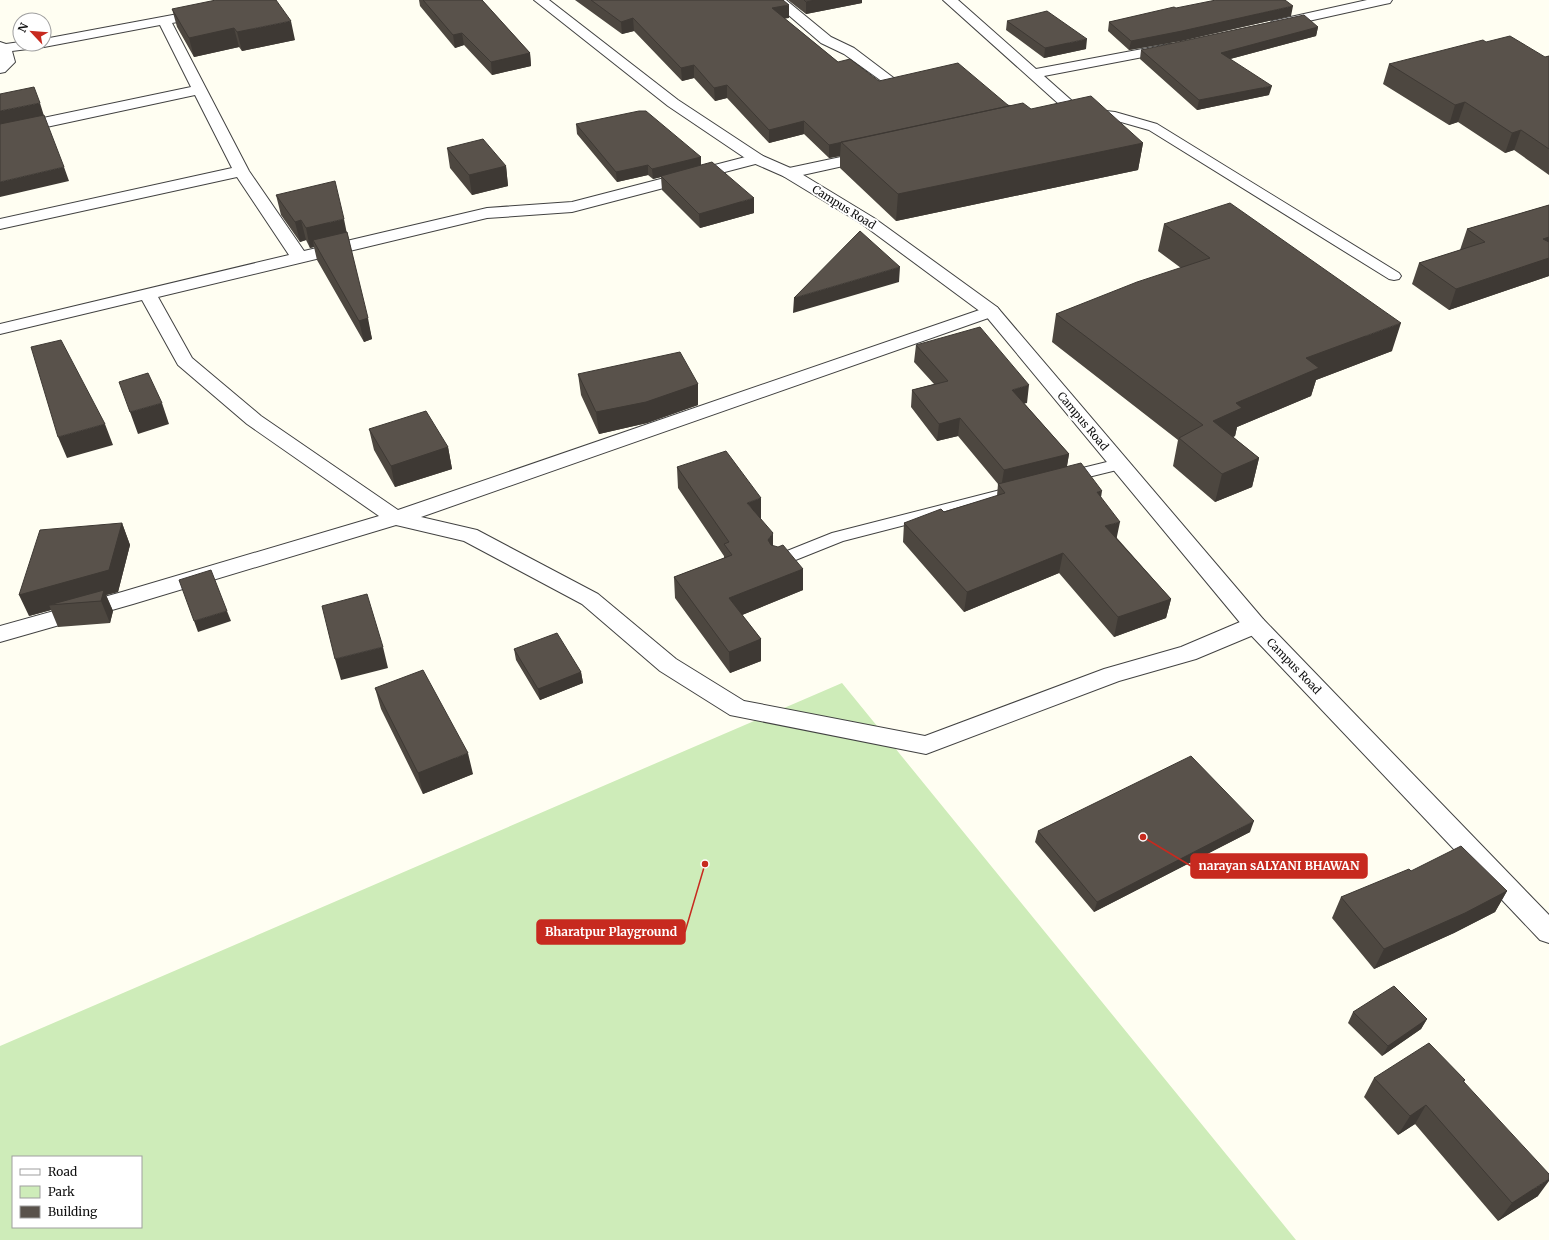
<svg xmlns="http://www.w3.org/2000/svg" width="1549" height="1240" viewBox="0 0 1549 1240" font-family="Merriweather,serif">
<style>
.green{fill:#ceecb9;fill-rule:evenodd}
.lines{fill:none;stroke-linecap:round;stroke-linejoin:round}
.service-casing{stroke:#424242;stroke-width:2}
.minor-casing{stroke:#424242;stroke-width:2}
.tertiary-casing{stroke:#424242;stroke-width:2}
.service{fill:#fff;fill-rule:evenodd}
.minor{fill:#fff;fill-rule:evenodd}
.tertiary{fill:#fff;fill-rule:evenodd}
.wall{fill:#4d4740}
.shaded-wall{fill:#3e3934}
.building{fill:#59524b;stroke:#3e3934}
.labels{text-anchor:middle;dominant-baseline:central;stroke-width:4;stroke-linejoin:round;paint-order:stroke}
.street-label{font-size:11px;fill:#0f0f0f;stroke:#fff}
.leader{fill:none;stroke:#c72a1f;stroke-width:1.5}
.callout-dot{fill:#c72a1f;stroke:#fff;stroke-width:1.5}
.callout{fill:#c72a1f;stroke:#c72a1f;stroke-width:1.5}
.callout-label{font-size:12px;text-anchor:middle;font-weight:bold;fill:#fff}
</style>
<rect width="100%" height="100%" fill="#fffef2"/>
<!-- green -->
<path class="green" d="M842,683L1296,1240H0V1046ZM13,1157H141V1227H13Z"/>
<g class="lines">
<!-- service casing -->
<g class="service-casing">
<path id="service" d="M1088,109L1115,112L1157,124L1399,273L1401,276L1399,279L1394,280L1389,279L1149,130L1114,120L1084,116L1082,113L1084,110Z
M1119,459L1125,460L1127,464L1125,468L1064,483L1058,482L1056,478L1058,474Z
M1012,487L1018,488L1020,492L1018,496L843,541L778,567L772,565L769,561L772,557L832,533Z"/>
</g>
<!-- minor casing -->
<g class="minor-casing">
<path id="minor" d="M771,0H786L831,37L854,48L895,79L893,82L888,83L883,82L844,54L821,43Z
M943,0H958L1036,69L1169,44L1174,45L1176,48L1174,51L1169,52L1044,76L1080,108L1082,111L1080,114L1075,115L1070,114Z
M1367,0H1392L1390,3L1385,4L1277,28L1272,27L1270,24L1272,21L1277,20Z
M178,14L183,15L185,18L183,21L172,23L249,171L304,251L487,208L572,202L757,154L763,156L765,159L763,162L572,212L487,218L158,297L192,358L261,416L398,510L991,306L997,307L1000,311L997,315L421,517L477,530L598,594L676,659L744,701L925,736L1104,669L1181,647L1247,619L1255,617L1263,619L1266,625L1263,631L1196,659L1119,681L926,754L730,715L660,671L582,604L464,541L396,525L133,604L0,642V626L122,592L379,516L247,424L178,365L142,300L0,334V324L289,255L237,177L0,229V219L232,168L195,95L0,137V127L191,87L160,25L44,47L12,51L15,62L5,72L0,73V42L6,44L20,42V44H44V39Z
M869,151L875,153L877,156L875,159L789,178L783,176L781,173L783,170L789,168Z"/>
</g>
<!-- tertiary casing -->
<g class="tertiary-casing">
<path id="tertiary" d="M534,0H549L678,100L763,156L795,170L874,218L997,307L1263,619L1549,915V943L1540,940L1247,631L985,315L862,224L783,176L751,162L668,106Z"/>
</g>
<!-- service -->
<use href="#service" class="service"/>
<!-- minor -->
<use href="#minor" class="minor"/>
<!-- tertiary -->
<use href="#tertiary" class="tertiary"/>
</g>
<!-- wall -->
<path class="wall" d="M419,0H482L530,53L531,66L492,75L464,45L455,48L420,6Z
M575,0H783L789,18H784L838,62L879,81L1031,109L1143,143L1138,170L896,221L840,168V156L829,158L804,134L769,143L727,98L715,101L694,78L682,81L634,31L622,34Z
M788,0H862V3L806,14Z
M1176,8L1291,16L1181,41L1129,50L1108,31L1109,22Z
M172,9L295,40L242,51L239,47L194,57L177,27Z
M1007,21L1086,49L1044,58L1006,30Z
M1318,27L1316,36L1230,59L1269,95L1197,110L1140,59L1141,50Z
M1549,56V175L1514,150L1505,153L1458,122L1449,125L1383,84L1389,64L1545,57Z
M576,124L701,157V165L754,213L700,228L662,190L661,177L653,179L648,175L617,182L577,134Z
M447,148L506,166L508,186L472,195L450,168Z
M276,195L347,232L372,339L364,342L317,260L314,247L310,248L306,240L300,242L281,215Z
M1549,205V276L1449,310L1412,284L1419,263L1460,250L1467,229Z
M1164,224L1392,351L1316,380L1311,396L1237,427L1235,436L1233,437L1259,458L1252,487L1215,502L1173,466L1178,440L1052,342L1056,314L1181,268L1158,251Z
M916,345L1027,403H1024L1069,454L1067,466L1101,497L1117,538L1171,599L1166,618L1114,637L1059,573L964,612L903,542L904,523L997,496L998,484L958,436L937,441L911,407L912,390L934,384L914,362Z
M578,374L698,384V405L647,423L599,434L581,395Z
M369,429L448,447L452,469L395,487L374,450Z
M677,467L761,519L773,546L803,569V590L742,615L761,639V661L730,673L675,598L674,577L724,558V556L678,488Z
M122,523L130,545L118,592L106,595L113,611L110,623L58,627L51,610L29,616Z
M514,649L581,672L583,683L540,700L516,660Z
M375,688L473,774L423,794L381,709Z
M1038,831L1250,832L1094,912L1035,842Z
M1411,871L1507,891L1495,912L1454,933L1374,969L1332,918L1341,897Z
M1353,1012L1427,1019L1421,1029L1382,1056L1348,1023Z
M1374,1078L1465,1080L1464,1082L1538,1196L1498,1221L1415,1124L1398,1135L1364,1097Z"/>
<!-- shaded-wall -->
<path class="shaded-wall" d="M815,0H862V3L806,14V2Z
M789,5V18L772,21V8Z
M1293,6L1291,16L1181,41L1129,50L1131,41Z
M633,18L634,31L622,34L621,22Z
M291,21L295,40L242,51L237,32Z
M1318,27L1316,36L1219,62L1221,53Z
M234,28L239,47L194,57L189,38Z
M462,33L464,45L455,48L453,35Z
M1087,39L1086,49L1044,58L1045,48Z
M530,53L531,66L492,75L491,62Z
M694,65V78L682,81L681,68Z
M727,85V98L715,101L714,88Z
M1272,86L1269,95L1197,110L1199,100Z
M1465,102L1458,122L1449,125L1455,105Z
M40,103L44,116L0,125V111Z
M804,121V134L769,143V130Z
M1521,130L1514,150L1505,153L1512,133Z
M841,142L840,156L829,158V145Z
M1143,143L1138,170L896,221L898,194Z
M701,157V167L661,176V177L653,179L652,169Z
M648,165V175L617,182L616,172Z
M506,166L508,186L472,195L469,175Z
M64,167L69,181L0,197V182Z
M754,198V213L700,228L699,214Z
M344,219L348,239L313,240L314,247L310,248L306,228Z
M301,220L306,240L300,242L295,222Z
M1549,237V255L1543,239Z
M1549,258V276L1449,310L1456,289Z
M900,267L899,282L793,313L794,298Z
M368,318L372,339L364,342L359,321Z
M1401,323L1392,351L1316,380L1311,396L1237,427L1235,436L1206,449L1213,421L1236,403L1306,358Z
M698,384V405L647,423L599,434L596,412Z
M1029,385L1027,403L1010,407L1012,390Z
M162,403L169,424L138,434L130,412Z
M960,418L958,436L937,441L939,424Z
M105,424L113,445L67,458L58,437Z
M448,447L452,469L395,487L391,466Z
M1069,454L1066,471L1001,488L1004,470Z
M1259,458L1252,487L1215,502L1222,474Z
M1102,491L1099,510L1097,492Z
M761,498V520L747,503Z
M1120,522L1116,541L1105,526Z
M122,523L130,545L118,592L106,595L113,611L110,623L101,601L49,605L51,610L29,616L19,595Z
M773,533V555L768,540Z
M1063,553L1059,573L964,612L967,592Z
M803,569V590L730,620L729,598Z
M1171,599L1166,618L1114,637L1118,617Z
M227,611L231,621L198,632L194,621Z
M761,639V661L730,673L729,652Z
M383,647L388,668L341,680L335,659Z
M581,672L583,683L540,700L538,689Z
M468,753L473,774L423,794L418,773Z
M1254,821L1250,832L1094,912L1097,902Z
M1507,891L1495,912L1454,933L1374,969L1384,949Z
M1427,1019L1421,1029L1382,1056L1388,1046Z
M1426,1105L1415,1124L1398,1135L1410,1116Z
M1549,1179V1181L1538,1196L1498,1221L1512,1203Z"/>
<!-- building -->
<path class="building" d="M216,0H276L291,21L237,32L234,28L189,38L172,9Z
M423,0H482L530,53L491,62L462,33L453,35Z
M591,0H783L789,5L772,8L838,62L850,59L879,81L958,63L1009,106L829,145L804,121L769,130L727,85L714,88L694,65L681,68L633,18L621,22Z
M804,0H815L806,2Z
M1216,0H1285L1293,6L1182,31L1131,41L1109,22L1174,7L1176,8Z
M1047,11L1087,39L1045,48L1007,21Z
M1304,15L1318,27L1221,53L1272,86L1199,100L1141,50Z
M1510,36L1545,57L1549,56V149L1521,130L1512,133L1465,102L1455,105L1389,64L1483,40L1486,42Z
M34,87L40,103L0,111V94Z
M1091,96L1143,143L898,194L841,142L1023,103L1031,109Z
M639,111H646L701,157L652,169L648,165L616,172L576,124Z
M44,115L64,167L0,182V124Z
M483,139L506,166L469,175L447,148Z
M712,162L754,198L699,214L661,176Z
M335,181L344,219L306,228L301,220L295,222L276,195Z
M1230,203L1401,323L1306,358L1319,368L1236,403L1242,408L1213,421L1259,458L1222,474L1179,438L1203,425L1056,314L1137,282L1210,258L1164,224Z
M1549,205V237L1543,239L1549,242V258L1456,289L1419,263L1485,242L1467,229Z
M860,231L900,267L794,298Z
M347,232L368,318L359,321L313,240Z
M980,327L1029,385L1012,390L1069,454L1004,470L960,418L939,424L912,390L948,381L916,345Z
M61,340L105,424L58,437L31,347Z
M680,352L698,384L646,402L596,412L578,374Z
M148,373L162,403L130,412L119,382Z
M426,411L448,447L391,466L369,429Z
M726,451L761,498L747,503L773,533L768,540L771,545L778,547L783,545L803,569L729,598L761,639L729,652L674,577L732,555L724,544L729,542L677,467Z
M1081,463L1102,491L1097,492L1120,522L1105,526L1171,599L1118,617L1063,553L967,592L904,523L941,509L944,512L1005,493L998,484Z
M122,523L109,570L19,595L40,530Z
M211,570L227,611L194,621L179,580Z
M104,590L101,601L49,605Z
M367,594L383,647L335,659L322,606Z
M557,633L581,672L538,689L514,649Z
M423,670L468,753L418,773L375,688Z
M1191,756L1254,821L1097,902L1038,831Z
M1461,846L1507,891L1465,913L1384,949L1341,897L1409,869L1411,871Z
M1394,986L1427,1019L1388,1046L1353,1012Z
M1429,1043L1465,1080L1463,1081L1549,1174V1179L1512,1203L1426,1105L1410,1116L1374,1078Z"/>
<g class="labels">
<!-- street labels -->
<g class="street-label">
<text transform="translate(844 207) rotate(32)">Campus Road</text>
<text transform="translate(1083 421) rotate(50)">Campus Road</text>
<text transform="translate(1294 666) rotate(46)">Campus Road</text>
</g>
</g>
<!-- callouts -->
<path class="leader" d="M1143 837L1191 866M705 864L685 932"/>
<g class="callout-dot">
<circle cx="1143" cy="837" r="4"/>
<circle cx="705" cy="864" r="4"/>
</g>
<g class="callout">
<rect x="1191" y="854" width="176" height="24" rx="4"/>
<rect x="537" y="920" width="148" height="24" rx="4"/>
</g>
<g class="callout-label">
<text x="1279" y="870">narayan sALYANI BHAWAN</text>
<text x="611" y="936">Bharatpur Playground</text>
</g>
<!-- legend -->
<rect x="12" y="1156" width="130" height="72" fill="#ffffff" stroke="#9f9f9f"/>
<rect x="20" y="1169" width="20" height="6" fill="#ffffff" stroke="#9f9f9f"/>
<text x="48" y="1176" font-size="12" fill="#0f0f0f">Road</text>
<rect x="20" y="1186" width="20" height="12" fill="#ceecb9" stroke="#9f9f9f"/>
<text x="48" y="1196" font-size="12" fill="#0f0f0f">Park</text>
<rect x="20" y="1206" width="20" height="12" fill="#59524b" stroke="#9f9f9f"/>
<text x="48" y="1216" font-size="12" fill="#0f0f0f">Building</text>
<!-- north arrow -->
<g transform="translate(32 32) rotate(296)"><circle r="19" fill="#ffffff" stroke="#9f9f9f"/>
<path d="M0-3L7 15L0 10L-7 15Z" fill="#c72a1f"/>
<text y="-6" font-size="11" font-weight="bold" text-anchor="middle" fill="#0f0f0f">N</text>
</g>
</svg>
